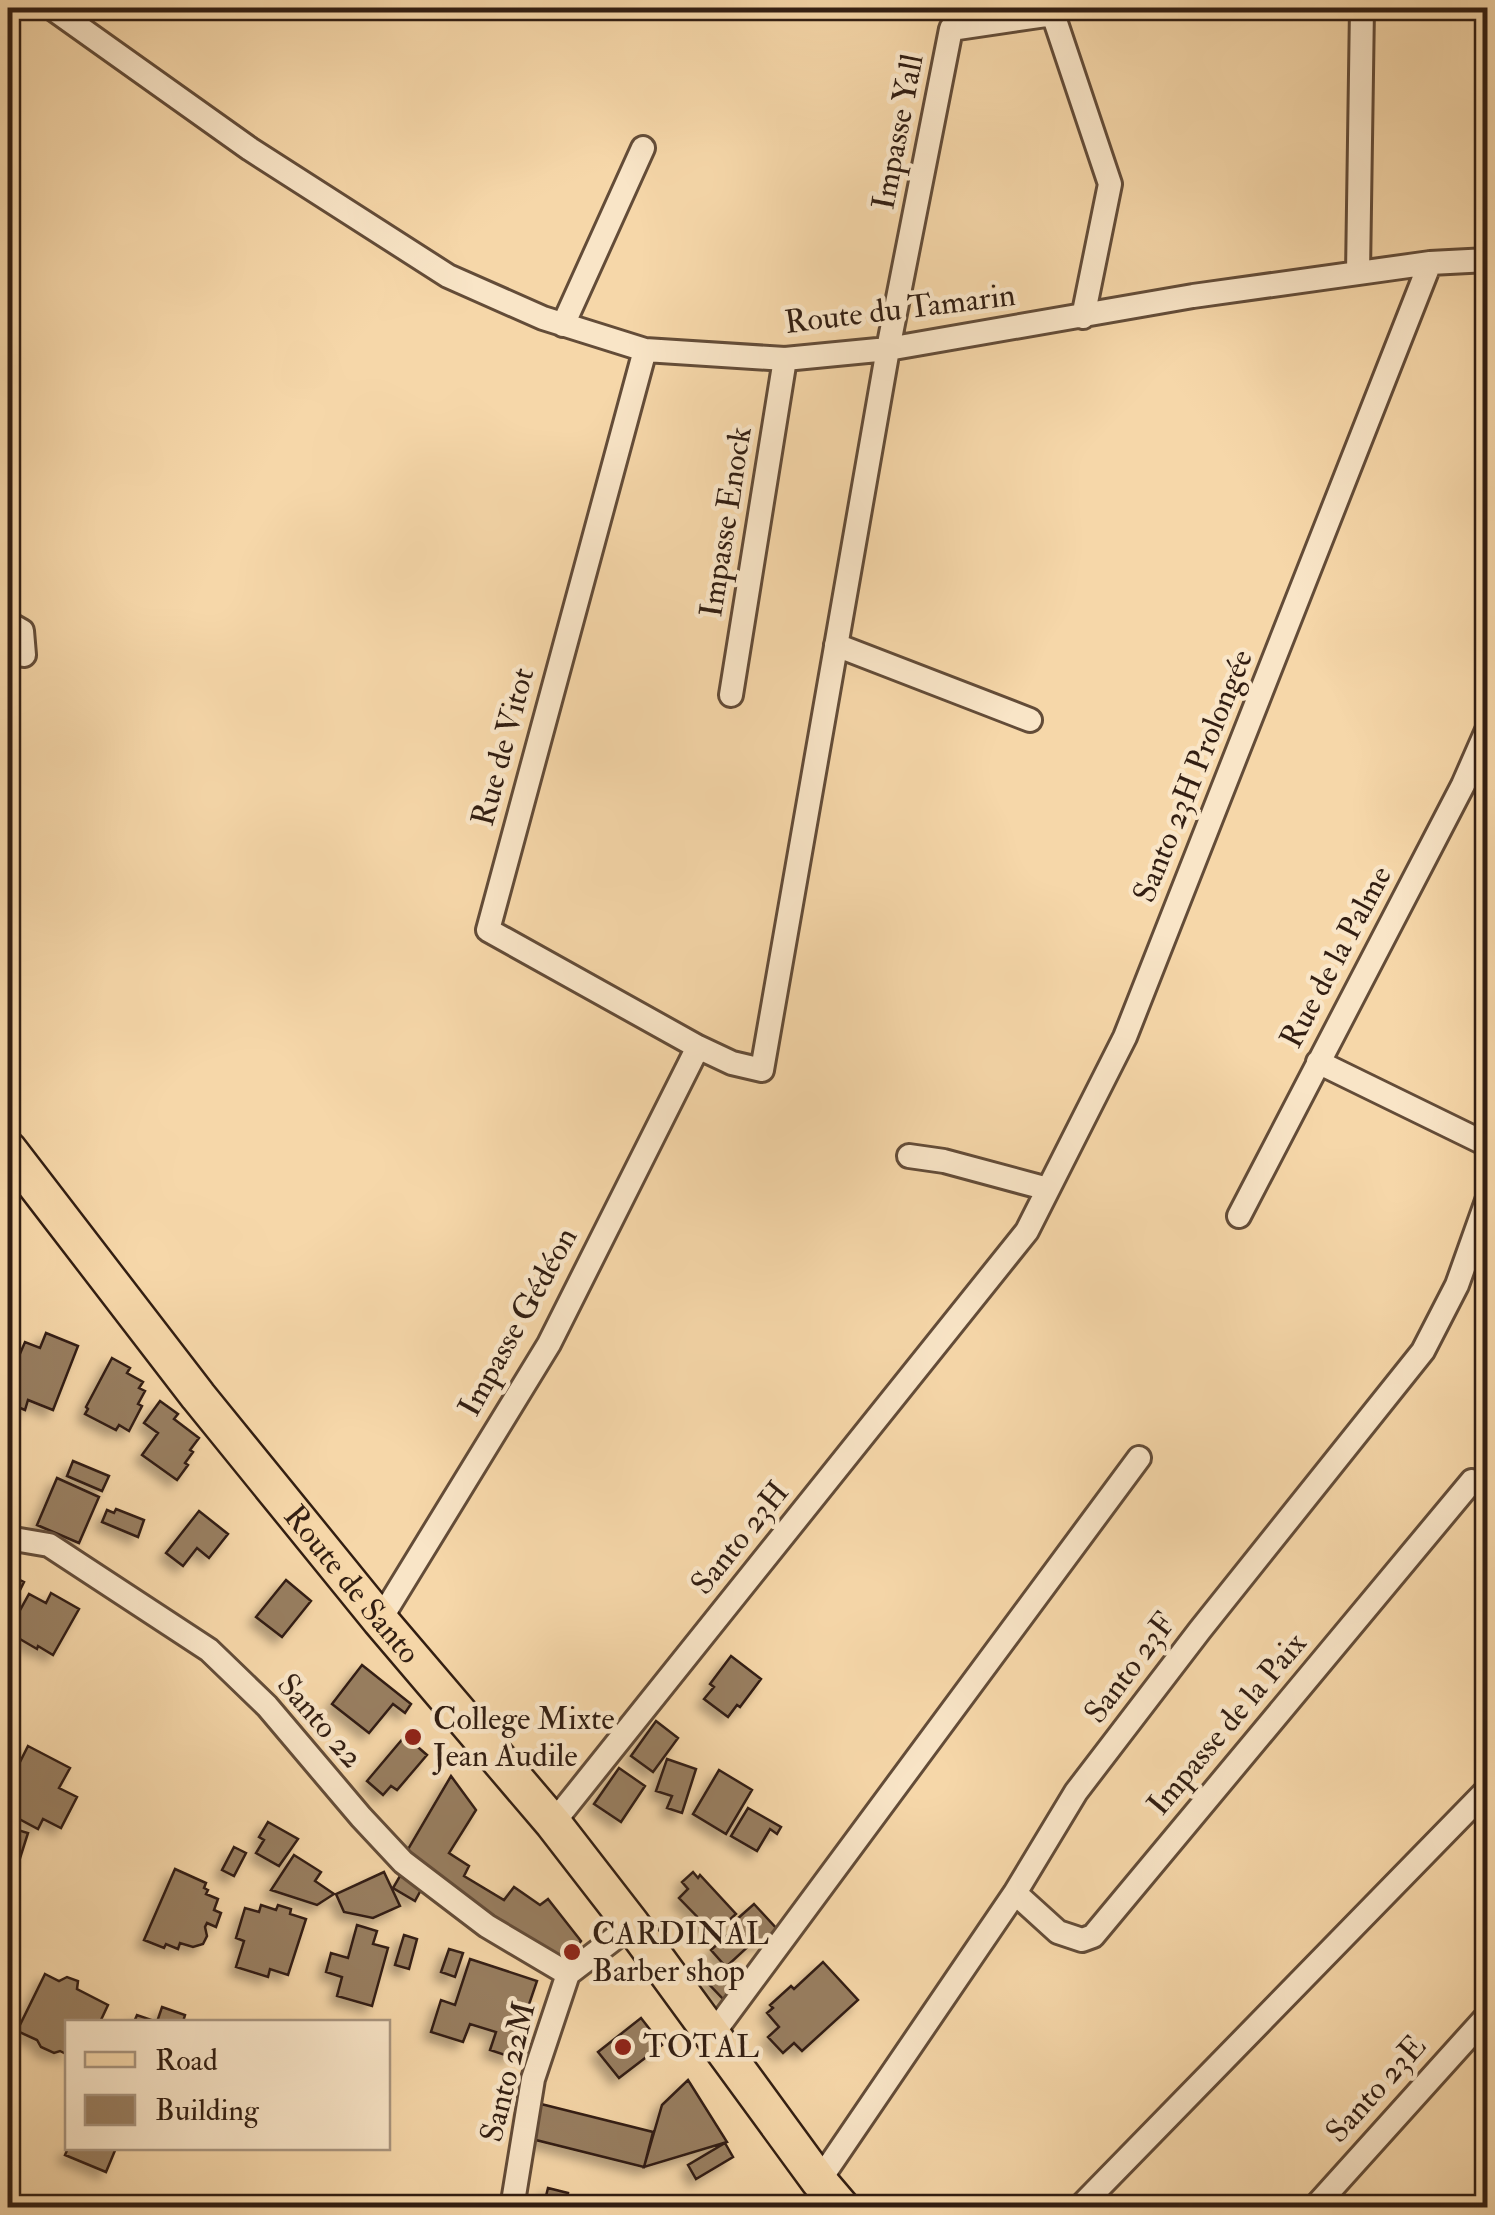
<svg xmlns="http://www.w3.org/2000/svg" width="1495" height="2215" viewBox="0 0 1495 2215" font-family="'IM FELL Double Pica',serif">
<style>
.building{fill:#987e61;stroke:#321e12;stroke-width:2.5;filter:url(#shadow)}
.lines{fill:none;stroke-linecap:round;stroke-linejoin:round}
.street-casing{stroke:#634c38;stroke-width:28}
.primary-casing{stroke:#321e12;stroke-width:40}
.street{stroke:#f9e5c7;stroke-width:22}
.primary{stroke:#f6d7a9;stroke-width:35}
.poi-dot{fill:#8f2418;stroke:#f9e5c7;stroke-width:4}
.labels{text-anchor:middle;dominant-baseline:central;stroke-width:9;stroke-linejoin:round;paint-order:stroke}
.street-label{font-size:32px;fill:#321e12;stroke:#f9e5c7}
.poi-label{font-size:32px;fill:#321e12;stroke:#f9e5c7;text-anchor:start}
</style>
<defs>
<filter id="shadow"><feDropShadow dx="-7" dy="7" stdDeviation="5" flood-color="#0004"/></filter>
</defs>
<rect width="100%" height="100%" fill="#f6d7a9"/>
<filter id="stains"><feTurbulence type="fractalNoise" baseFrequency=".002" numOctaves="4"/><feColorMatrix values="0 0 0 0 .2 0 0 0 0 .09 0 0 0 0 .02 0 0 0 .5 -.17"/></filter>
<radialGradient id="worn" r=".72"><stop offset=".6" stop-color="#630" stop-opacity="0"/><stop offset="1" stop-color="#630" stop-opacity=".3"/></radialGradient>
<!-- building -->
<path class="building" d="M46,1333L78,1346L53,1410L28,1400L25,1410L8,1403V1351L19,1356L25,1342L40,1348Z
M112,1358L130,1368L127,1373L143,1382L139,1388L145,1391L138,1404L142,1406L129,1431L119,1425L116,1430L85,1414L88,1409L86,1407Z
M160,1401L178,1414L174,1419L199,1438L190,1450L193,1452L185,1463L188,1465L177,1480L142,1455L158,1433L144,1423Z
M73,1461L109,1476L102,1491L67,1476Z
M57,1478L99,1497L79,1543L37,1525Z
M116,1509L144,1520L138,1537L102,1522L107,1510L114,1513Z
M199,1511L228,1534L209,1558L197,1548L183,1566L166,1553Z
M8,1563L18,1568L14,1577L24,1582L16,1598L8,1594Z
M286,1580L311,1601L282,1637L256,1617Z
M51,1593L79,1609L53,1655L38,1646L37,1649L8,1632L29,1594L46,1603Z
M731,1656L761,1679L740,1707L737,1705L728,1717L704,1699L714,1687L710,1684Z
M362,1665L411,1704L405,1713L393,1704L369,1733L332,1704Z
M656,1721L678,1738L653,1772L631,1756Z
M405,1736L427,1755L397,1790L391,1786L383,1795L367,1781Z
M28,1746L70,1768L59,1788L77,1797L61,1828L43,1819L38,1829L8,1813V1786Z
M667,1759L696,1769L682,1813L667,1808L672,1796L656,1791Z
M619,1768L645,1786L621,1822L594,1804Z
M719,1770L752,1790L726,1834L693,1814Z
M451,1776L476,1810L449,1853L469,1866L464,1876L504,1900L514,1887L540,1905L548,1899L581,1941L565,1963L404,1856Z
M748,1808L781,1827L777,1834L770,1829L757,1851L731,1836Z
M268,1822L298,1839L279,1866L256,1853L264,1840L259,1837Z
M11,1828L28,1833L16,1871L10,1869L8,1878V1838Z
M234,1847L246,1853L234,1876L222,1870Z
M294,1855L321,1872L315,1881L334,1894L317,1905L271,1890Z
M175,1869L206,1883L204,1888L208,1890L206,1894L218,1899L214,1910L221,1913L216,1927L207,1923L205,1927L207,1936L203,1944L193,1947L180,1943L178,1949L166,1944L164,1948L144,1940Z
M384,1872L400,1906L373,1918L344,1912L336,1894Z
M693,1872L698,1878L700,1875L736,1914L714,1934L679,1898L688,1889L682,1882Z
M400,1876L422,1888L415,1901L393,1888Z
M754,1904L777,1929L759,1945L755,1940L726,1967L711,1950L739,1924L736,1920Z
M261,1905L276,1910L278,1905L291,1909L290,1914L306,1919L288,1975L270,1969L268,1977L236,1967L244,1941L236,1938L245,1908L259,1912Z
M357,1925L377,1931L373,1944L388,1948L372,2006L337,1996L342,1977L326,1972L331,1953L348,1958Z
M404,1935L417,1939L409,1969L395,1965Z
M449,1949L463,1953L455,1977L441,1972Z
M470,1959L537,1981L511,2057L490,2050L496,2032L470,2024L463,2042L431,2032L441,2000L455,2005Z
M823,1962L858,2000L802,2051L794,2043L783,2053L768,2037L779,2027L767,2013L773,2008L770,2005L791,1986L794,1989Z
M720,1965L740,1987L725,2001L704,1979Z
M45,1974L59,1981L67,1977L78,1981L77,1989L108,2005L100,2022H68V2055L60,2051L54,2053L41,2047L37,2040L17,2031Z
M162,2007L185,2015L183,2022H134L137,2015L157,2022Z
M641,2018L662,2045L619,2078L598,2052Z
M688,2080L727,2142L644,2167L662,2105Z
M541,2104L653,2132L644,2167L532,2139Z
M725,2143L733,2157L696,2179L688,2165Z
M68,2148H116L106,2172L65,2155Z
M548,2188L568,2193L565,2208H543Z"/>
<g class="lines">
<!-- street casing -->
<g class="street-casing">
<path id="street" d="M52,8L250,149L448,276L543,318L645,350L785,359L888,349L1193,296L1430,263L1488,260
M1053,8V14L1110,184L1083,317
M1358,273L1362,8
M563,325L643,148
M645,350L488,930L698,1047L732,1063L762,1070L888,349L951,29L1053,14
M8,623L22,631L24,655
M836,645L1030,720
M731,695L785,359
M1318,1062L1488,1145
M909,1156L944,1161L1048,1189
M1239,1216L1463,785L1488,728
M8,1538L49,1545L209,1650L267,1706L361,1817L403,1862L487,1926L568,1974
M380,1620L549,1344L698,1047
M553,1823L1027,1231L1125,1037L1430,263
M1015,1893L1058,1932L1082,1940L1093,1936L1472,1481
M712,2035L1139,1458
M819,2181L1015,1893L1076,1792L1200,1630L1423,1351L1457,1285L1488,1198
M512,2208L533,2079L568,1974L632,1925
M1079,2208L1488,1789
M1314,2208L1488,2015"/>
</g>
<!-- primary casing -->
<g class="primary-casing">
<g id="primary">
<path id="s1" d="M8,1149L198,1396L380,1620L553,1823L632,1925L819,2181L842,2208"/>
</g>
</g>
<!-- street -->
<use href="#street" class="street"/>
<!-- primary -->
<use href="#primary" class="primary"/>
</g>
<!-- markers -->
<g class="poi-dot">
<circle cx="413" cy="1737" r="10"/>
<circle cx="572" cy="1952" r="10"/>
<circle cx="623" cy="2047" r="10"/>
</g>
<g class="labels">
<!-- street labels -->
<g class="street-label">
<text transform="translate(898 132) rotate(-79)">Impasse Yall</text>
<text transform="translate(900 309) rotate(-7)">Route du Tamarin</text>
<text transform="translate(726 522) rotate(-81)">Impasse Enock</text>
<text transform="translate(503 747) rotate(-75)">Rue de Vitot</text>
<text transform="translate(1193 776) rotate(-68)">Santo 23H Prolongée</text>
<text transform="translate(1336 957) rotate(-62)">Rue de la Palme</text>
<text transform="translate(518 1322) rotate(-61)">Impasse Gédéon</text>
<text transform="translate(740 1538) rotate(-51)">Santo 23H</text>
<text stroke="none"><textPath href="#s1" startOffset="555">Route de Santo</textPath></text>
<text transform="translate(1130 1668) rotate(-53)">Santo 23F</text>
<text transform="translate(320 1721) rotate(49)">Santo 22</text>
<text transform="translate(1227 1724) rotate(-50)">Impasse de la Paix</text>
<text transform="translate(508 2072) rotate(-76)">Santo 22M</text>
<text transform="translate(1376 2089) rotate(-48)">Santo 23E</text>
</g>
<!-- poi labels -->
<g class="poi-label">
<text x="433" y="1719">College Mixte<tspan x="433" dy="37">Jean Audile</tspan></text>
<text x="592" y="1934">CARDINAL<tspan x="592" dy="37">Barber shop</tspan></text>
<text x="643" y="2047">TOTAL</text>
</g>
</g>
<!-- margin -->
<rect width="1495" height="2215" fill="none" stroke="#f6d7a9" stroke-width="40"/>
<rect x="10" y="10" width="1475" height="2195" fill="none" stroke="#321e12" stroke-width="5"/>
<rect x="20" y="20" width="1455" height="2175" fill="none" stroke="#321e12" stroke-width="2.5"/>
<!-- legend -->
<rect x="65" y="2020" width="325" height="130" fill="#f9e5c7" stroke="#a9957f" stroke-width="2.5"/>
<rect x="85" y="2052" width="50" height="15" fill="#f6d7a9" stroke="#a9957f" stroke-width="2.5"/>
<text x="155" y="2070" font-size="30" fill="#321e12">Road</text>
<rect x="85" y="2095" width="50" height="30" fill="#987e61" stroke="#a9957f" stroke-width="2.5"/>
<text x="155" y="2120" font-size="30" fill="#321e12">Building</text>
<rect width="100%" height="100%" filter="url(#stains)"/>
<rect width="100%" height="100%" fill="url(#worn)"/>
</svg>
